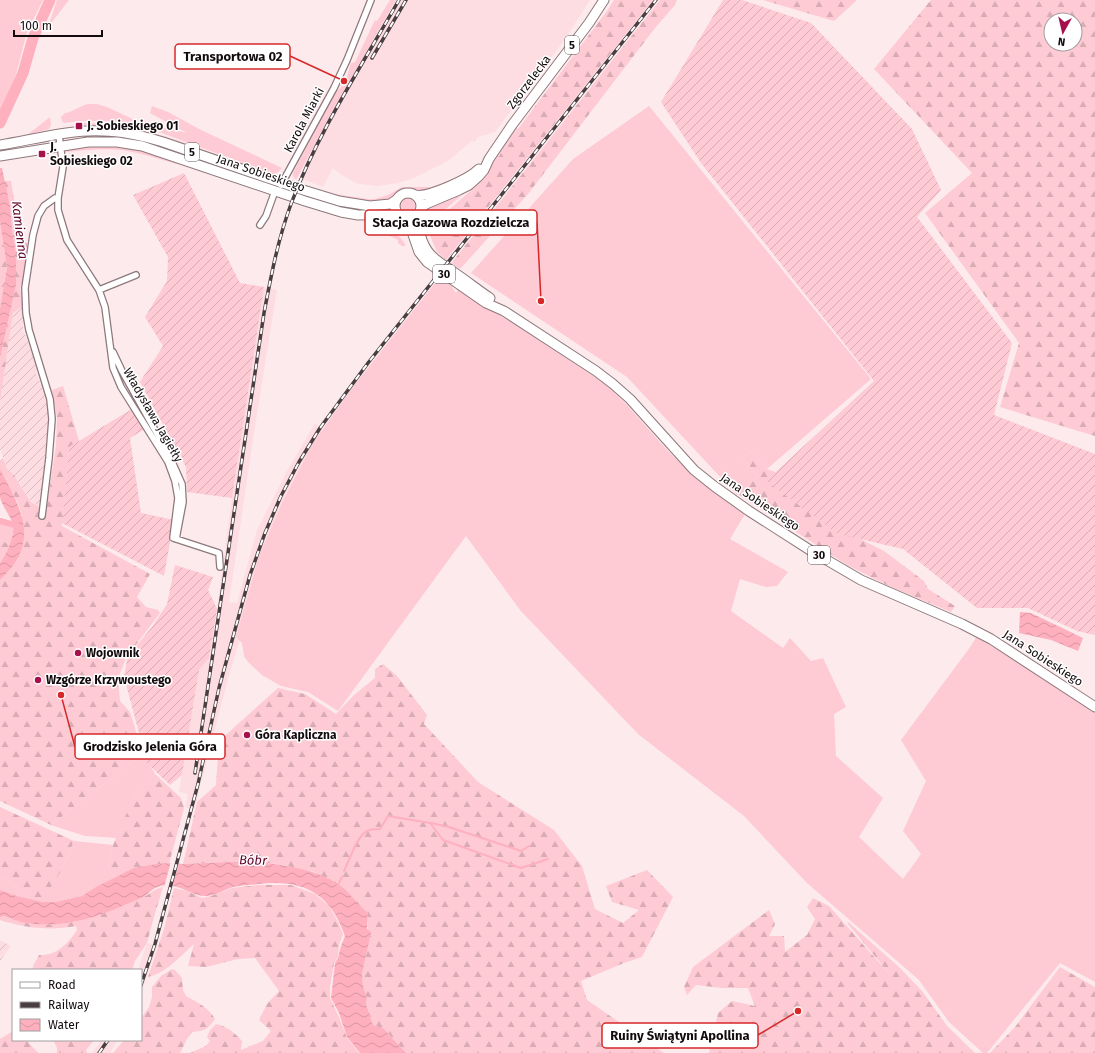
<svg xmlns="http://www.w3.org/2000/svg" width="1095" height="1053" viewBox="0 0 1095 1053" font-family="'Fira Sans',sans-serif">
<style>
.built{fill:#fddde2}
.industrial{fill:url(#industrial-furrows)}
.grass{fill:#fecad4}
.forest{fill:url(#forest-firs);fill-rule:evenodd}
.garden{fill:url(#garden-furrows)}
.water{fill:url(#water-waves)}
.pier{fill:#fdeaed}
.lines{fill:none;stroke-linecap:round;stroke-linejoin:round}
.stream{stroke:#feb0bf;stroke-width:2}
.canal{stroke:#feb0bf;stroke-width:6}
.river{stroke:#feb0bf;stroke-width:11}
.minor-casing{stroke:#8d787b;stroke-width:8}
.primary-casing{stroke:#8d787b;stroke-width:11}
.minor{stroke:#fff;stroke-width:5.5}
.primary{stroke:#fff;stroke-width:9}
.rail-casing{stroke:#493e41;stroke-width:3.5}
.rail{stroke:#fff;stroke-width:2;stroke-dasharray:6;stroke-linecap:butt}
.poi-dot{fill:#a6114b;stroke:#fff;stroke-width:1.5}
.labels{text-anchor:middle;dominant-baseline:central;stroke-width:3;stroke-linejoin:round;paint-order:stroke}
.shield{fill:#fff;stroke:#5a5456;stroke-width:1}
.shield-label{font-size:11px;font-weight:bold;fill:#130b0d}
.street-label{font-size:12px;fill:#130b0d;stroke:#fff}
.poi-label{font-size:12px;font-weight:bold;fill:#130b0d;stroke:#fff;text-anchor:start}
.water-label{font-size:13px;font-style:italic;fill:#610429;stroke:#fff}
.leader{fill:none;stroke:#d62828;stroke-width:1.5}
.callout-dot{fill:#d62828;stroke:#fff;stroke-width:1.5}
.callout{fill:#fff;stroke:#d62828;stroke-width:1.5}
.callout-label{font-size:13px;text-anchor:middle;font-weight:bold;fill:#130b0d}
</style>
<defs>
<pattern id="industrial-furrows" width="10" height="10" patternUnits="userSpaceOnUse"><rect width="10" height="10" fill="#fddde2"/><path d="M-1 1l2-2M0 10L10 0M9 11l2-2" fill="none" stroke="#d8bcc1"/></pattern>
<pattern id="forest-firs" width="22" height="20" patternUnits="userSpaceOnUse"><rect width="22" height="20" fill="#fecad4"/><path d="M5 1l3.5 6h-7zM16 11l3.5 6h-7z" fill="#d9acb5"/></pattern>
<pattern id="garden-furrows" width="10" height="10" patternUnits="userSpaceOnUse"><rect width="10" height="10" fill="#fecad4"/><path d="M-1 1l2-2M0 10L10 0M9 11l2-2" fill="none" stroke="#d9acb5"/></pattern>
<pattern id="water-waves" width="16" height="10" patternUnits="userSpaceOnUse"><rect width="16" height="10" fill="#feb0bf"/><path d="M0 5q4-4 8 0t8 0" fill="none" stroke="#d996a3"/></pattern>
</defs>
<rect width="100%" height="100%" fill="#fdeaed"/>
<!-- built -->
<path class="built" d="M397,0H590L565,39L495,132L478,137L475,142L472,141L448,161L414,178L398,183L378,186L358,184L340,174L333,168L323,187L300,178L309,157Z
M264,287L277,290L254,433L229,602L237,603L257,530L286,473L315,423L327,434L275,528L229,675L194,810L185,807L188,794L179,792L199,670L209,658L217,609L232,498Z
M147,943L157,946L141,994V970H138Z
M102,1040H118L110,1053H92Z"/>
<!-- industrial -->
<path class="industrial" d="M23,306V330L37,367L36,373L46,396L49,420L41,508L32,502L13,474L7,469L0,449V402L13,313Z
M0,940L11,946L0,961Z"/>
<!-- grass -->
<path class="grass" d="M0,0H43L27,32L16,74L0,113Z
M57,0H69L48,27Z
M390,0H396L332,112L296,180L293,176V173L336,91C348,84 347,74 351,63L355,62L375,20L377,21Z
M88,104H97L107,107L141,123L145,121L152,124L149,129C121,121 92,119 64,123L62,121L61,117L65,113C70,113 80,106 88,104Z
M152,106L168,112L201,130L282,168L277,173L273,174L151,129L153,125L187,133L150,113Z
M649,106L871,379L767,469L751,451L743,459L758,476L737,495L627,377L471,273L573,159Z
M50,117L51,125L49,129L27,135Z
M83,123C142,123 196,147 250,167L102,127L83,126Z
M516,127L518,129L479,185L465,201L442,238L437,252L426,226L452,207L474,188Z
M104,135L136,138L265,180L264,184L165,150L65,140Z
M96,144L130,147L178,161L177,164C159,159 141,153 122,150C103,148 85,150 66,152L68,149Z
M462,176V178L419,192L409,189L402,190L397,192L390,200L377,202L336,196L334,194L368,199H375L388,195L402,187H431Z
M470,188L447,208L421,226L422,218L427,207Z
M287,189L389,208L364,210L338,207L289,191Z
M399 207a9 9 0 1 1 18 0a9 9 0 1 1-18 0Z
M392,216C398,221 404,223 409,229L402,231L363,220L364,218Z
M372,227C388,232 398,230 406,246H402L398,243V240Z
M439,278L452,286L455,292H457V287L604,383L626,404L668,451L691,473L723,499L745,514L730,539L788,572L777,586L766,587L740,579L731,611L783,648L790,638L811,661L823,658L846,707L834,714L836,756L883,798L859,837L903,879L921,854L903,831L926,781L901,740L968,650L979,633L1095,707V982L1060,963L987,1053H983L949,1022L919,980L807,883L744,816L638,734L520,610L466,536L338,711L308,692L281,686L262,675L248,662L244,656L242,643L236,637L259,556L282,503L313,443L352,388Z
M3,458L7,469L13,474L6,480L0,469V460Z
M0,521L13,525V531L10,544L0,540Z
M143,754L155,774L134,796L117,838L85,836L51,825Z
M74,841L113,845L108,868L115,878L82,896L55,902H43L17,896L0,890V878L9,880L29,898L62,869Z"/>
<!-- forest -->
<path class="forest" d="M614,0H653L446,260L437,252L442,238L465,201L479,185L518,129L607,11Z
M660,0H677L675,5L655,28L528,194L460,269L452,263L453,261Z
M763,0H857L834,21Z
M931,0H1095V436L1000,407L1019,343L925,213L972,173L874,69ZM1051,20H1075V44H1051Z
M4,181H11L19,230L27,244L26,263L23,281L20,288L23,306L13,313L0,402V358L16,284V252L12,230L10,206Z
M0,222L7,267L0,309Z
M63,386L79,441L69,447L62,526L150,574L137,597L146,607L158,610L160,613L126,658L118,679L120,701L130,712L143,754L51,825L0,801V580L9,571L21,550L22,515L18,503L6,480L13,474L31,502L46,511L56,446L57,418L52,390Z
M751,451L767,469L781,474L846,532L884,551L924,581L928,589L955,606L951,612L891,587L847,565L738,494L758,476L743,459Z
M0,540L10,544L3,559L0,563Z
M383,664L397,676L427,715L424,724L478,782L554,830L582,866L595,909L623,923L639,910L612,902L606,886L647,870L673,897L642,957L624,963L581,981L587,1000L664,1053H406L383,1028L373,1025L366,1004L367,998L363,986L362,974L367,951L368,913L315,872L278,864L250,861L183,864L197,802L216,785L219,741L278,688L305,694L336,714L354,695L375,678V669Z
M155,774L181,798L184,808L169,864C146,865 135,868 115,878L108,868L113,845L134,796Z
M0,807L74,841L62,869L44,898H29L9,880L0,878Z
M258,885H291L315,894L329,906L338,922L343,934L339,945L338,957L334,963L330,987V998L339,1017L347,1038L359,1053H190L206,1046L210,1041L207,1037L210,1030L216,1024C227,1026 235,1033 242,1041L241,1050L263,1041L271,1031L259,1020L267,1004L279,991L255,958L238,959L206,967L188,966L194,944C179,957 168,972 148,977L164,929L174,888L187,891L202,898L211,896L232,888Z
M163,887L154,917L147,943L135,961L132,970H33V966L39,955C56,956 68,944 77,930L76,926C50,931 25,928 0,920V917L2,916C10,918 18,922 26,923C62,929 93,918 125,905C131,902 137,900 143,897C151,894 153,889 163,887Z
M813,898L829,906L892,977L848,924L847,921L899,967L922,991L947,1026L975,1053H709L718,1013L732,1001L755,1006L748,988H722L696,985L687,995L684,987L693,967L769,910L775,924L769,936H784L785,952L807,935L815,919L807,907Z
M1060,967L1095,987V1053H990L1015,1027Z
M172,969L175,970L182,978L183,990L186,996C197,1002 209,1008 215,1019C207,1030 205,1031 192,1032L187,1039L180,1053H113L124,1040H141V1018L149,1007L152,997V987L161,976Z
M13,1031V1040H26L38,1053H0V1039Z
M53,1040H94L86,1050L87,1053H57V1048Z"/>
<!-- garden -->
<path class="garden" d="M723,0H742L811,23L912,129L941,190L917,217L1012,343L994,415L1095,454V635L1077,631L1028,608H977L903,549L838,534L766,481L874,381L701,163L661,102Z
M184,173L240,283L264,287L232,498L187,492L186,467L140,382L163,346L145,317L167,281L168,257L133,195Z
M132,409L145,429L130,438L141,513L174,520L164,576L62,523L69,447Z
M175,565L213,577L208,590L217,609L209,658L199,670L182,775L170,785L147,763L124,677L127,660L130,653L152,627L167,604Z"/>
<!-- water -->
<path class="water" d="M0,168H2L10,206L12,230L16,252V285L0,358V309L7,267L0,222Z
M0,469C22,510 41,542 0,580V563C6,556 15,534 13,525C11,516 2,507 0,497C0,488 0,478 0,469Z
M1020,612L1031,613L1083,638L1078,651L1051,640L1019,633Z
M250,861C281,865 315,867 342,887C351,894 358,905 368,913L367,929L371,932L362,974L363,986L367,998L366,1004L373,1025L383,1028L406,1053H360L347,1037L339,1013L331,998L335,963L338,958L341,946L345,936C330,892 302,879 258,884C250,885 241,885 233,887C223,890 215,896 205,896C189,896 175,879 155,888C151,890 147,895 143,897C106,914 67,930 26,923C18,922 10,918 3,916L0,917V890L17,896L43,902H55L82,896L96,887L134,868L156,864L172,863L183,864Z"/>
<!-- pier -->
<path class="pier" d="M171,861L179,862L172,888H164Z"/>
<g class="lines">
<!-- stream -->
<path class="stream" d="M431,823L449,827L521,851L529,846
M344,871C349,861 357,836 367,831C371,829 376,829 380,829L388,816L430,823L443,840L521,868L548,859
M337,887L342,877"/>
<!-- canal -->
<path class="canal" d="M0,521L18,526"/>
<!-- river -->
<path class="river" d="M0,123L23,73L33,38L50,0"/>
<!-- minor casing -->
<g class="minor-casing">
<path id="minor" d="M59,135L63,167L58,198V210L67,240L99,290L136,275
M281,185L334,88L347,60L371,0
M260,225L266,216L275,191
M99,290L105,307L113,368L121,387L168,462L175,481L178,498L173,538L219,553L220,567
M113,352L122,371L170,457L182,484L183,502L176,539
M42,516L49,458L52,419L50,399L29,330L26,313L25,288L33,235L38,216L44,206L55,198H58"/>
</g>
<!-- primary casing -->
<g class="primary-casing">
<path id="primary" d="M0,145C32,140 71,129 103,131C123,131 143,136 163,142L300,189L339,201L370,206L390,204L396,200
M0,156L88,142H117L142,146L305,201L341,212L358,215L398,214
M395 206a13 13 0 1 1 26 0a13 13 0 1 1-26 0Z
M415,195C428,198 469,179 479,169
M421,208L426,204L459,190L469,185L478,177L484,170L489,159L512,125L589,23L604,0
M419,214C416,226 422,245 430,254C437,262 447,267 455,273C467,281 478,290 490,298
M405,219L410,226L419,252L427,262L486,303L504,311L596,371L613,384L630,399L694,470L714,486L749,511L813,552L861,580L962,624L991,639L1095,707"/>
</g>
<!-- minor -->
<use href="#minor" class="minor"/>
<!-- primary -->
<use href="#primary" class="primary"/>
<!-- rail casing -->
<g class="rail-casing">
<path id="rail" d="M372,58L406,0
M195,773L264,313C271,276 278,239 291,204C318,132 361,67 399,0
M141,985L155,944L198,784L219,688L250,575L265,533L281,496L299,462L320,428L368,363L656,0
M99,1053L108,1040"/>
</g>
<!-- rail -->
<use href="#rail" class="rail"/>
</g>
<!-- markers -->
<g class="poi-dot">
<rect x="75" y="122" width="8" height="8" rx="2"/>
<rect x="38" y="150" width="8" height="8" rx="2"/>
<circle cx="78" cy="653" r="4"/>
<circle cx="38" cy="680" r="4"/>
<circle cx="247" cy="735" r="4"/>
</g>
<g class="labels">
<!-- shield labels -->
<g class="shield">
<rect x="565" y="36" width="14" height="18" rx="3"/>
<rect x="185" y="143" width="14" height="18" rx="3"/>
<rect x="433" y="265" width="22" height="18" rx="3"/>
<rect x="808" y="546" width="22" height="18" rx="3"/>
</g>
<g class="shield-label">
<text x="572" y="45">5</text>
<text x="192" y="152">5</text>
<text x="444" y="274">30</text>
<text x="819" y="555">30</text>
</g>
<!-- street labels -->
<g class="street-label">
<text transform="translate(529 82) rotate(-53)">Zgorzelecka</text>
<text transform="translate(304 120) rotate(-62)">Karola Miarki</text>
<text transform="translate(261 173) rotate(19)">Jana Sobieskiego</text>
<text transform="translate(153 415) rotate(60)">Władysława Jagiełły</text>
<text transform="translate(760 502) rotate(34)">Jana Sobieskiego</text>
<text transform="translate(1043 658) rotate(33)">Jana Sobieskiego</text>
</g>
<!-- poi labels -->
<g class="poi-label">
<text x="87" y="126">J. Sobieskiego 01</text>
<text x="50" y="147">J.<tspan x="50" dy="14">Sobieskiego 02</tspan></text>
<text x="86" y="653">Wojownik</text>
<text x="46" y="680">Wzgórze Krzywoustego</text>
<text x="255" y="735">Góra Kapliczna</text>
</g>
<!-- water labels -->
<g class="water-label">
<text transform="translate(20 230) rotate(83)">Kamienna</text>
<text transform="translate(253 860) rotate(1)">Bóbr</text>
</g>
</g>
<!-- callouts -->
<path class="leader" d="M344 81L290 56M541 301L537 222M61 695L75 747M798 1011L758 1035"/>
<g class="callout-dot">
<circle cx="344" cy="81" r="4"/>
<circle cx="541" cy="301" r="4"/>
<circle cx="61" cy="695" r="4"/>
<circle cx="798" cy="1011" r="4"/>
</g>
<g class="callout">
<rect x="175" y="44" width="115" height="25" rx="4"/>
<rect x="365" y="210" width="172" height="25" rx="4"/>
<rect x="75" y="734" width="150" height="25" rx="4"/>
<rect x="602" y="1023" width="156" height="25" rx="4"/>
</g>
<g class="callout-label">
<text x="233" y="61">Transportowa 02</text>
<text x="451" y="227">Stacja Gazowa Rozdzielcza</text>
<text x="150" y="751">Grodzisko Jelenia Góra</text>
<text x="680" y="1040">Ruiny Świątyni Apollina</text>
</g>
<!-- legend -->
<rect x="12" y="969" width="130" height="72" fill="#ffffff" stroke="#a19d9e"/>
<rect x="20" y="982" width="20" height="6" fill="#ffffff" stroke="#a19d9e"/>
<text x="48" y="989" font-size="12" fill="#130b0d">Road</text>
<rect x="20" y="1002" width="20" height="6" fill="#493e41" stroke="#a19d9e"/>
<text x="48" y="1009" font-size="12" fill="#130b0d">Railway</text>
<rect x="20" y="1019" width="20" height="12" fill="url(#water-waves)" stroke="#a19d9e"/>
<text x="48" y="1029" font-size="12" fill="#130b0d">Water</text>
<!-- north arrow -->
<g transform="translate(1063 32) rotate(188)"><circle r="19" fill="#ffffff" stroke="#a19d9e"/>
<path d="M0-3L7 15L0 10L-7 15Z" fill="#a6114b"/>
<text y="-6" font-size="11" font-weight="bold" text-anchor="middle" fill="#130b0d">N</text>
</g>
<!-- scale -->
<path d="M14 30v6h88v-6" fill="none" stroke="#130b0d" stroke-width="2"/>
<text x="20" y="30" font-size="12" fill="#130b0d" stroke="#ffffff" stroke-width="3" paint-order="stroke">100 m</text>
</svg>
